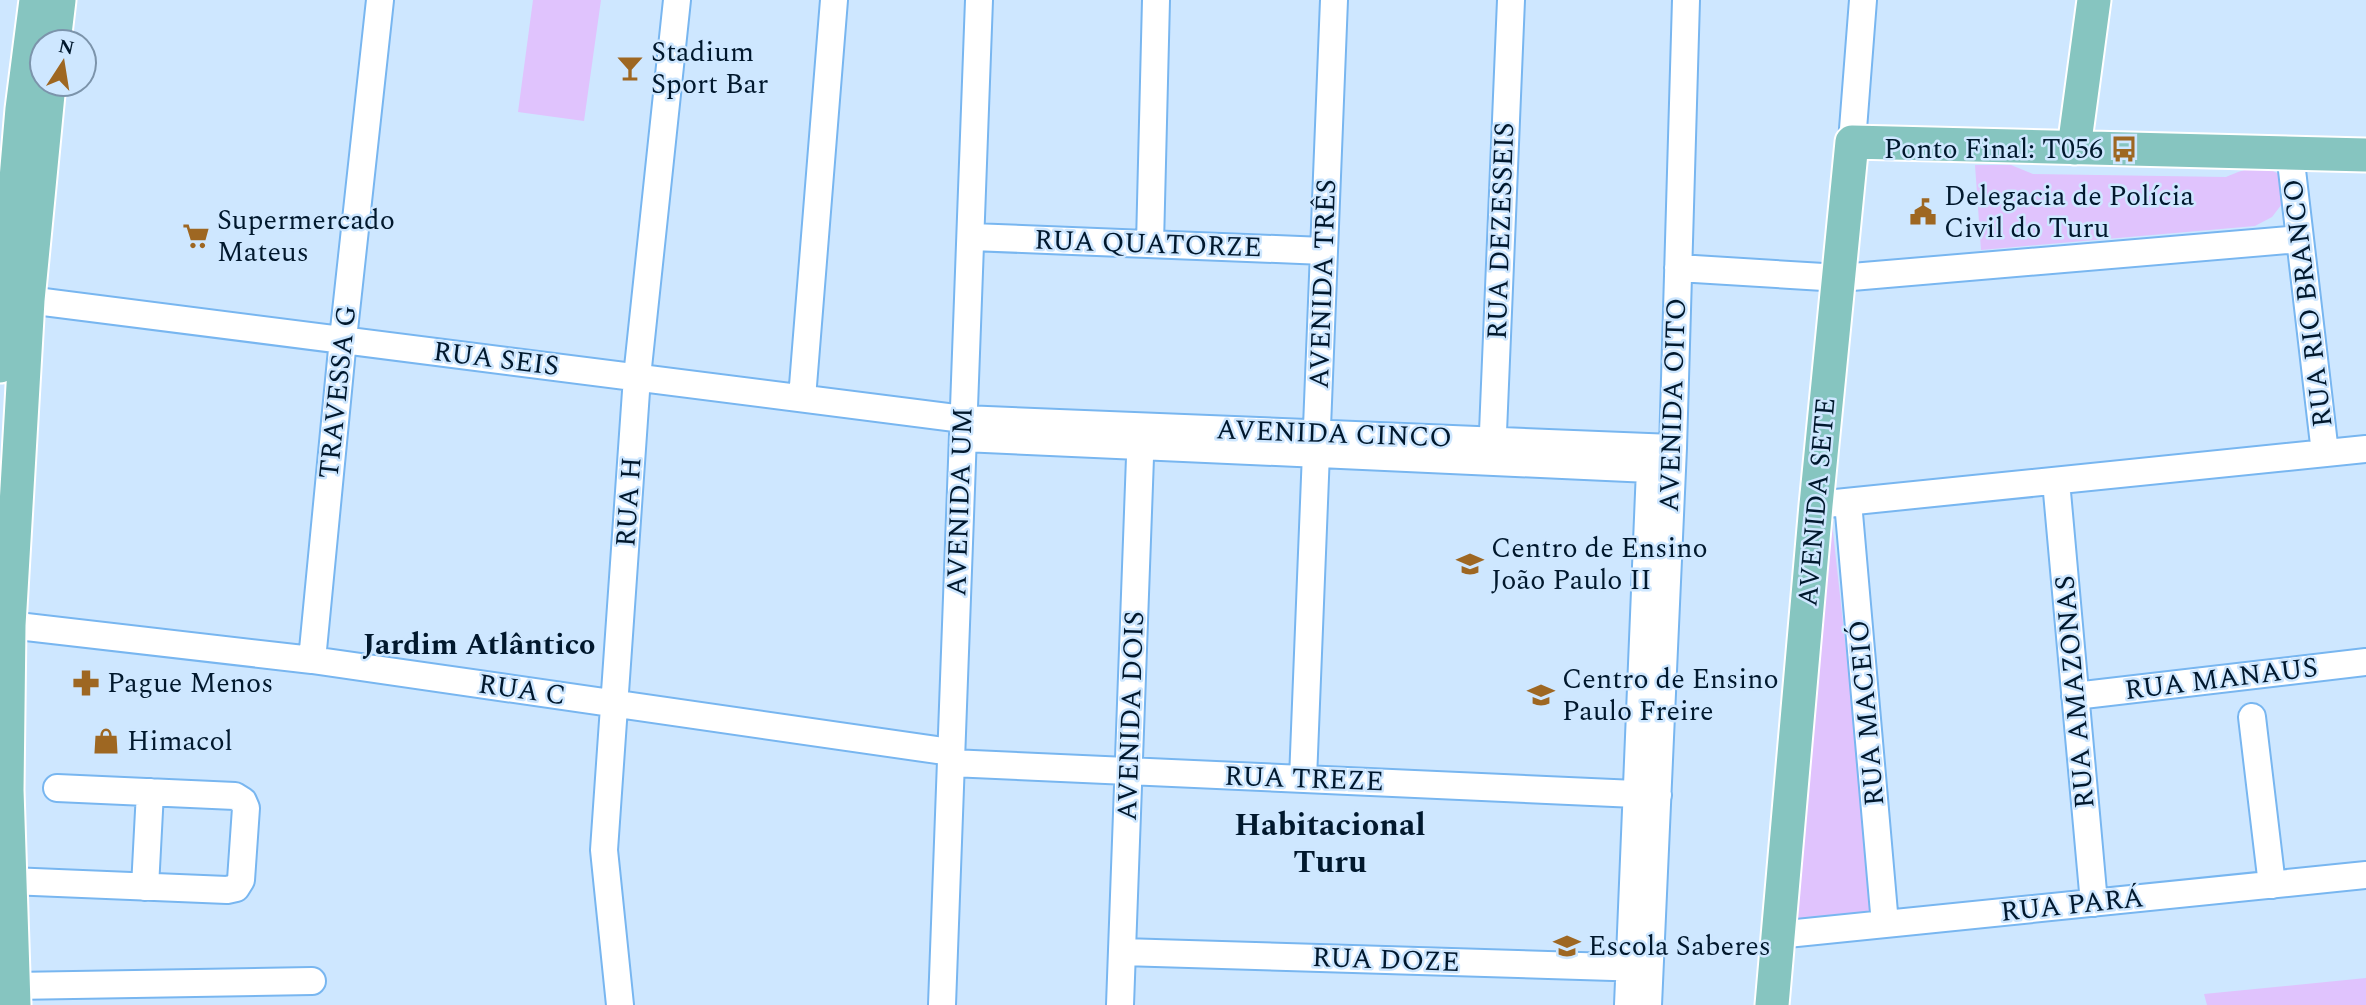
<svg xmlns="http://www.w3.org/2000/svg" width="2366" height="1005" viewBox="0 0 2366 1005" font-family="Spectral,serif">
<style>
.green{fill:#e0c3fd}
.lines{fill:none;stroke-linecap:round;stroke-linejoin:round}
.minor-casing{stroke:#78b6f0;stroke-width:30}
.major-casing{stroke:#fff;stroke-width:37}
.minor{stroke:#fff;stroke-width:26}
.major{stroke:#86c5c0;stroke-width:33}
.labels{text-anchor:middle;dominant-baseline:central;stroke-width:5;stroke-linejoin:round;paint-order:stroke}
.poi-label{font-size:28px;fill:#01182d;stroke:#cee7ff;text-anchor:start}
.street-label{font-size:28px;fill:#01182d;stroke:#cee7ff}
.neighbourhood-label{font-size:30px;font-weight:bold;fill:#01182d;stroke:#cee7ff}
.quarter-label{font-size:32px;font-weight:bold;fill:#01182d;stroke:#cee7ff}
</style>
<rect width="100%" height="100%" fill="#cee7ff"/>
<!-- green -->
<path class="green" d="M533,0H601L584,121L518,112Z
M1975,165H2011L2033,174L2226,177C2244,169 2264,162 2281,176L2282,204L2272,217L2255,226L1981,250Z
M1831,514L1875,912L1793,920Z
M2366,978V1005H2207L2204,994Z"/>
<g class="lines">
<!-- minor casing -->
<g class="minor-casing">
<path id="minor" d="M1852,142L1863,0
M2290,153L2325,453
M971,237L1324,251
M1150,244L1156,0
M1678,268L1840,278L2300,239
M28,300L963,419L1673,448
M802,398L834,0
M963,438L1650,469
M1492,456L1511,0
M2056,481L2094,903
M1848,502L1885,924
M1816,505L2366,449
M9,625L312,660L951,752
M312,660L343,339L380,0
M2075,696L2366,662
M2252,717L2272,885
M951,763L1658,795
M1303,779L1334,0
M10,881L227,890L236,888L241,880L246,808L243,801L235,796L57,788
M145,887L150,792
M1777,935L2366,875
M1122,952L1645,968
M13,986L312,981
M620,1005L604,850L637,377L677,0
M942,1005L979,0
M1120,1005L1141,430
M1628,1005L1650,469L1661,458
M1648,1005L1673,448L1686,0"/>
</g>
<!-- major casing -->
<g class="major-casing">
<path id="major" d="M54,42L59,0
M2074,148L2094,0
M0,366L22,109L36,0
M14,1005L7,790L9,625L28,300L49,84
M1772,1005L1816,505L1852,142L2366,155"/>
</g>
<!-- minor -->
<use href="#minor" class="minor"/>
<!-- major -->
<use href="#major" class="major"/>
</g>
<!-- icons -->
<defs>
<g id="bar-bare" transform="scale(2.1)"><path d="M-6-5H6L.8 .8V4.5H3.5V6h-7V4.5H-.8V.8Z" fill="#9e6722" stroke="#cee7ff" stroke-width="2.5" paint-order="stroke"/></g>
<g id="bus-bare" transform="scale(2.1)"><path d="M-5-6H5V4H4V6H2V4H-2V6H-4V4H-5ZM-3.5-4V0h7V-4ZM-3.5 1.2v1.5H-2V1.2ZM2 1.2v1.5H3.5V1.2Z" fill="#9e6722" stroke="#cee7ff" stroke-width="2.5" paint-order="stroke"/></g>
<g id="civic-bare" transform="scale(2.1)"><path d="M-.6-6.5H3V-4.5H.6V-3L4-1V1h2V6H-6V1h2V-1L-.6-3ZM-1.2 2.5V6h2.4V2.5Z" fill="#9e6722" stroke="#cee7ff" stroke-width="2.5" paint-order="stroke"/></g>
<g id="supermarket-bare" transform="scale(2.1)"><path d="M-6-5.5h2.5l.6 2H6L4.5 2H-2.5L-4.4-4H-6ZM-1.5 3.2a1.3 1.3 0 1 0 .1 0ZM3 3.2a1.3 1.3 0 1 0 .1 0Z" fill="#9e6722" stroke="#cee7ff" stroke-width="2.5" paint-order="stroke"/></g>
<g id="school-bare" transform="scale(2.1)"><path d="M0-5L7-2L0 1L-7-2ZM-4 1L0 2.5L4 1V4Q0 6-4 4Z" fill="#9e6722" stroke="#cee7ff" stroke-width="2.5" paint-order="stroke"/></g>
<g id="pharmacy-bare" transform="scale(2.1)"><path d="M-2-6h4v4h4v4h-4v4h-4v-4h-4v-4h4Z" fill="#9e6722" stroke="#cee7ff" stroke-width="2.5" paint-order="stroke"/></g>
<g id="shop-bare" transform="scale(2.1)"><path d="M-5-2.5h2.3a2.7 3.5 0 0 1 5.4 0H5L5.5 6h-11ZM-1.5-2.5h3a1.5 2.3 0 0 0-3 0Z" fill="#9e6722" stroke="#cee7ff" stroke-width="2.5" paint-order="stroke"/></g>
</defs>
<g fill-rule="evenodd">
<use href="#bar-bare" x="630" y="68"/>
<use href="#bus-bare" x="2124" y="149"/>
<use href="#civic-bare" x="1923" y="212"/>
<use href="#supermarket-bare" x="196" y="236"/>
<use href="#school-bare" x="1470" y="564"/>
<use href="#pharmacy-bare" x="86" y="683"/>
<use href="#school-bare" x="1541" y="695"/>
<use href="#shop-bare" x="106" y="741"/>
<use href="#school-bare" x="1567" y="946"/>
</g>
<g class="labels">
<!-- poi labels -->
<g class="poi-label">
<text x="651" y="52">Stadium<tspan x="651" dy="32">Sport Bar</tspan></text>
<text x="2103" y="149" text-anchor="end">Ponto Final: T056</text>
<text x="1944" y="196">Delegacia de Polícia<tspan x="1944" dy="32">Civil do Turu</tspan></text>
<text x="217" y="220">Supermercado<tspan x="217" dy="32">Mateus</tspan></text>
<text x="1491" y="548">Centro de Ensino<tspan x="1491" dy="32">João Paulo II</tspan></text>
<text x="1562" y="679">Centro de Ensino<tspan x="1562" dy="32">Paulo Freire</tspan></text>
<text x="107" y="683">Pague Menos</text>
<text x="127" y="741">Himacol</text>
<text x="1588" y="946">Escola Saberes</text>
</g>
<!-- street labels -->
<g class="street-label">
<text transform="translate(1501 231) rotate(-88)">RUA DEZESSEIS</text>
<text transform="translate(1148 244) rotate(2)">RUA QUATORZE</text>
<text transform="translate(1323 284) rotate(-88)">AVENIDA TRÊS</text>
<text transform="translate(2308 303) rotate(-97)">RUA RIO BRANCO</text>
<text transform="translate(496 359) rotate(7)">RUA SEIS</text>
<text transform="translate(338 392) rotate(-84)">TRAVESSA G</text>
<text transform="translate(1673 405) rotate(-88)">AVENIDA OITO</text>
<text transform="translate(1334 434) rotate(2)">AVENIDA CINCO</text>
<text transform="translate(629 502) rotate(-86)">RUA H</text>
<text transform="translate(960 502) rotate(-88)">AVENIDA UM</text>
<text transform="translate(1817 502) rotate(-85)">AVENIDA SETE</text>
<text transform="translate(2221 679) rotate(-7)">RUA MANAUS</text>
<text transform="translate(522 690) rotate(8)">RUA C</text>
<text transform="translate(2075 692) rotate(-95)">RUA AMAZONAS</text>
<text transform="translate(1867 713) rotate(-95)">RUA MACEIÓ</text>
<text transform="translate(1131 716) rotate(-88)">AVENIDA DOIS</text>
<text transform="translate(1304 779) rotate(2)">RUA TREZE</text>
<text transform="translate(2072 905) rotate(-6)">RUA PARÁ</text>
<text transform="translate(1386 960) rotate(2)">RUA DOZE</text>
</g>
<!-- neighbourhood labels -->
<g class="neighbourhood-label">
<text x="479" y="645">Jardim Atlântico</text>
</g>
<!-- quarter labels -->
<g class="quarter-label">
<text x="1330" y="825">Habitacional<tspan x="1330" dy="37">Turu</tspan></text>
</g>
</g>
<!-- north arrow -->
<g transform="translate(63 63) rotate(12)"><circle r="33" fill="#cee7ff" stroke="#7c94ab" stroke-width="2"/>
<path d="M0-5L12 26L0 18L-12 26Z" fill="#9e6722"/>
<text y="-10" font-size="19" font-weight="bold" text-anchor="middle" fill="#01182d">N</text>
</g>
</svg>
